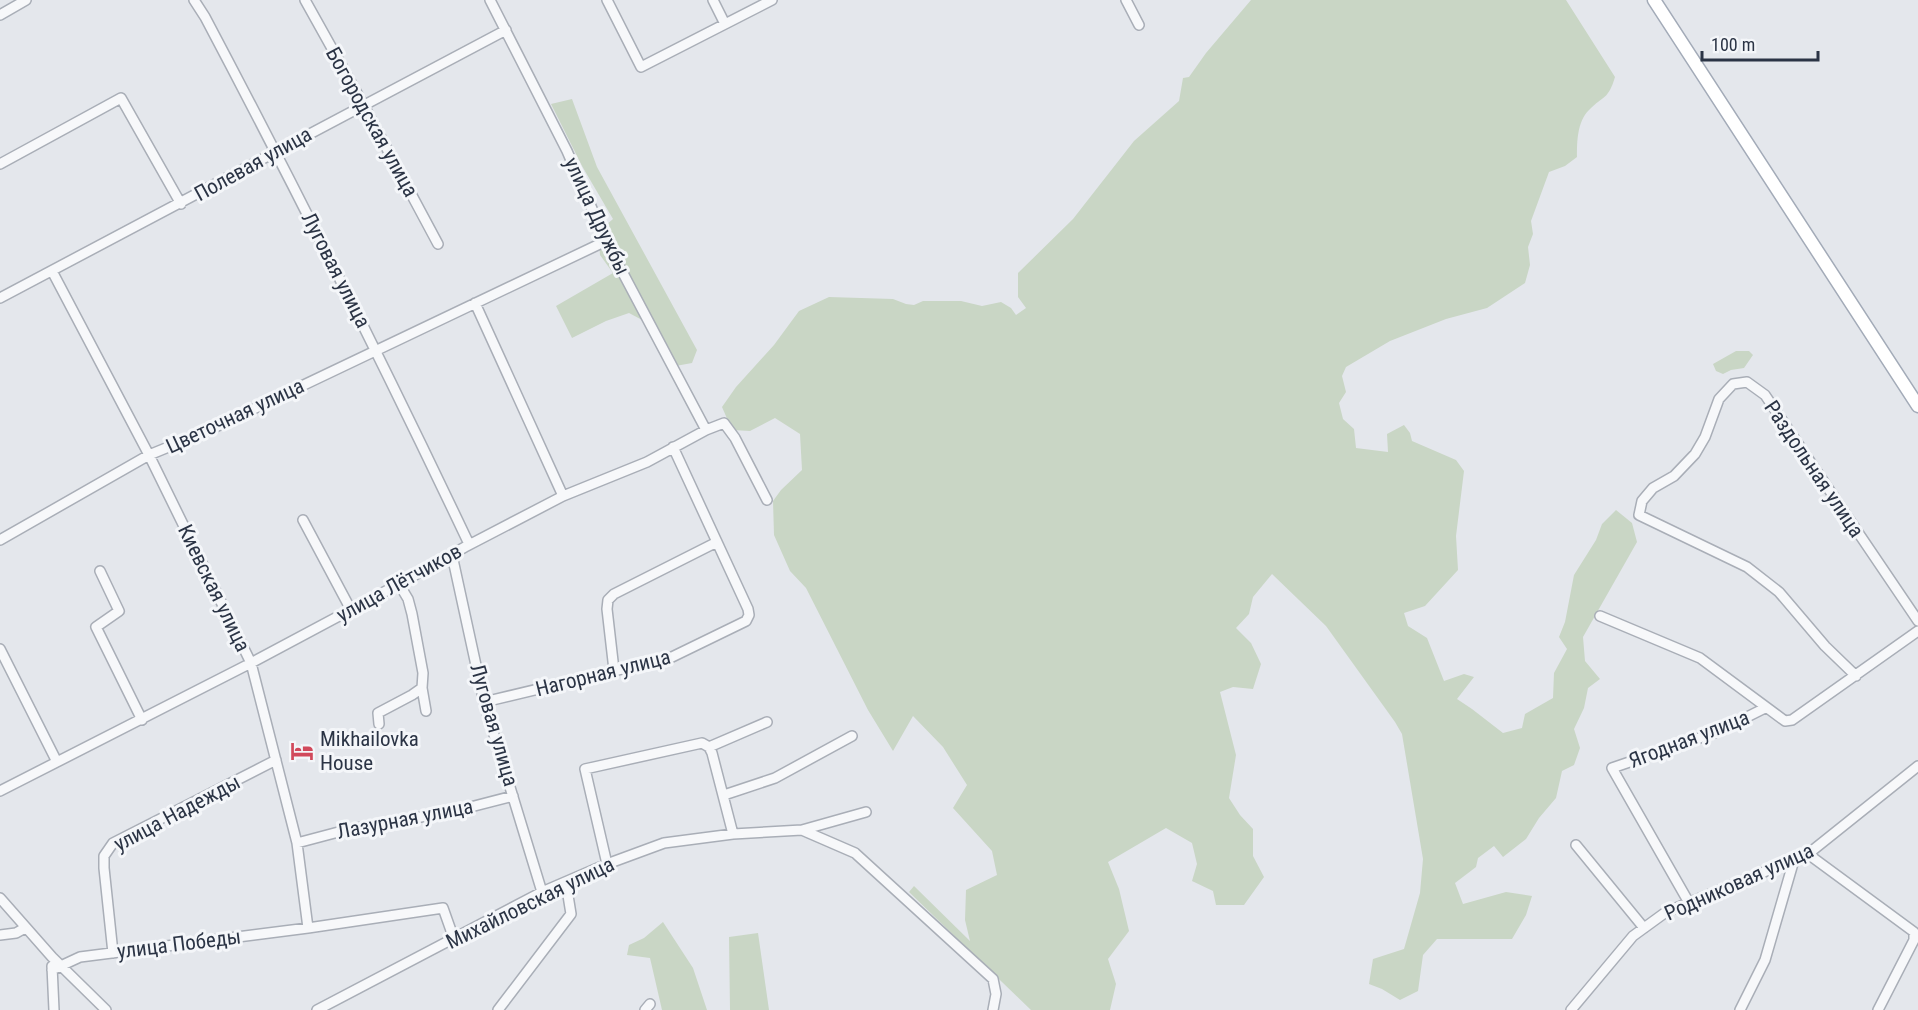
<svg xmlns="http://www.w3.org/2000/svg" width="1918" height="1010" viewBox="0 0 1918 1010" font-family="'Roboto Condensed',sans-serif">
<style>
.green{fill:#c9d6c5}
.lines{fill:none;stroke-linecap:round;stroke-linejoin:round}
.minor-casing{stroke:#a9aeb7;stroke-width:12}
.major-casing{stroke:#a3abb8;stroke-width:15}
.minor{stroke:#f7f8fa;stroke-width:9}
.major{stroke:#fff;stroke-width:12}
.labels{text-anchor:middle;dominant-baseline:central;stroke-width:6;stroke-linejoin:round;paint-order:stroke}
.street-label{font-size:21px;fill:#2b3445;stroke:#f4f6f9}
.poi-label{font-size:21px;fill:#2b3445;stroke:#f4f6f9;text-anchor:start}
</style>
<rect width="100%" height="100%" fill="#e4e7ec"/>
<!-- green -->
<path class="green" d="M1251,0H1566L1615,77C1608,100 1604,95 1589,110C1577,122 1577,142 1577,157L1565,166L1549,172L1531,221L1533,234L1528,247L1530,265L1525,283L1487,308L1446,319L1390,341L1346,367L1342,376L1346,392L1339,403L1343,419L1354,429L1356,448L1388,452L1387,434L1404,425L1410,433L1412,441L1456,460L1464,471L1456,536L1458,570L1425,606L1404,613L1408,626L1427,638L1444,681L1464,674L1474,677L1457,699L1472,709L1503,733L1522,728L1525,714L1553,698L1554,673L1567,649L1559,637L1565,622L1574,575L1596,540L1602,524L1616,510L1632,523L1637,542L1583,637L1585,661L1600,679L1588,688L1584,708L1574,729L1580,748L1574,765L1562,771L1556,798L1539,818L1526,839L1503,857L1494,846L1478,858L1476,867L1455,883L1463,904L1506,892L1532,896L1526,915L1512,939H1437L1423,955L1418,991L1400,1000L1382,989L1369,984L1373,959L1404,949L1420,893L1423,859L1402,734L1395,722L1326,626L1272,574L1253,597L1249,614L1236,628L1251,643L1261,664L1253,689L1233,687L1220,692L1236,755L1229,798L1240,815L1253,829V856L1264,877L1244,905H1216L1213,891L1192,881L1197,864L1192,843L1166,828L1108,862L1119,889L1129,931L1108,959L1116,984L1110,1010H1031L909,892L914,886L970,941L965,920L966,890L997,875L992,851L953,808L967,785L943,747L913,716L893,751L868,710L806,588L790,571L774,535L773,501L781,490L802,470L800,434L775,418L750,431L732,430L722,407L736,387L774,345L799,311L829,297L893,299L906,304L914,305L923,301H961L982,306L1001,302L1011,308L1016,315L1026,308L1018,297V273L1073,219L1134,141L1179,101L1183,78L1189,77L1206,53Z
M572,99L597,167L697,350L692,363L670,367L644,321L629,313L606,321L572,338L556,306L613,273L600,255L598,232L613,219L582,166L551,104Z
M1736,351H1749L1753,355L1744,368L1731,370L1723,374L1716,371L1713,364Z
M663,922L693,968L707,1010H662L650,958L627,955L629,945L644,938Z
M758,933L769,1010H730L729,937Z"/>
<g class="lines">
<!-- minor casing -->
<g class="minor-casing">
<path id="minor" d="M194,0L205,17C297,191 385,367 469,544
M305,0L363,104L438,244
M490,0L567,151L606,241L706,430
M607,0L641,67L772,0
M713,0L725,24
M1126,0L1139,25
M0,15L26,0
M0,164L121,98L181,204
M52,271L149,455L251,663L297,843L308,928
M0,298L506,30
M475,303L563,496
M303,520L351,610
M0,540L149,455L205,432L606,241
M452,555L484,702L542,892
M100,571L119,611L96,627L142,720
M399,584L408,599L412,614L423,673L422,688L426,711
M1600,616L1700,658L1785,721L1792,720L1918,631
M0,649L57,762
M614,670L607,609L608,600L614,594L717,542
M1856,676L1825,646L1779,592L1747,567L1639,515L1642,501L1653,488L1674,476L1695,454L1705,437L1719,399L1733,384L1747,382L1765,395L1918,621
M484,702L672,657L746,621L749,615L748,609L673,447
M379,724L378,713L412,695L422,688
M709,747L712,753L733,834
M0,791L251,663L399,584L465,547L563,496L647,462L706,430L724,423L735,438L767,500
M724,795L775,778L852,736
M802,830L866,812
M297,843L346,830L455,811L513,796
M1576,845L1644,928
M1808,854L1914,932V940L1878,1010
M607,864L585,769L702,743L709,747L767,722
M0,898L52,957L106,1010
M1688,901L1612,768L1717,732L1765,708
M0,935L16,933L25,928
M113,953L104,868V856L113,843L276,760
M52,966L54,1010
M52,970L80,957L308,928L443,908L454,939
M317,1010L542,892L607,864L664,843L733,834L802,830L855,853L993,979L996,994L993,1010
M498,1010L571,914L566,883
M645,1010L650,1004
M1571,1010L1633,936L1666,912L1808,854L1918,766
M1740,1010L1765,960L1794,860"/>
</g>
<!-- major casing -->
<g class="major-casing">
<path id="major" d="M1654,0L1918,406"/>
</g>
<!-- minor -->
<use href="#minor" class="minor"/>
<!-- major -->
<use href="#major" class="major"/>
</g>
<!-- icons -->
<defs>
<g id="hotel-bare" transform="scale(1.8)"><path d="M-6-4.5h1.5V1H6V5H4.5V3h-9V5H-6ZM-4 0a1.8 1.8 0 1 1 3.6 0ZM.5 0V-2.5h3Q6-2.5 6 0Z" fill="#d1495b" stroke="#f4f6f9" stroke-width="2.5" paint-order="stroke"/></g>
</defs>
<g fill-rule="evenodd">
<use href="#hotel-bare" x="302" y="751"/>
</g>
<g class="labels">
<!-- street labels -->
<g class="street-label">
<text transform="translate(372 122) rotate(61)">Богородская улица</text>
<text transform="translate(253 164) rotate(-29)">Полевая улица</text>
<text transform="translate(597 216) rotate(65)">улица Дружбы</text>
<text transform="translate(336 270) rotate(63)">Луговая улица</text>
<text transform="translate(235 416) rotate(-25)">Цветочная улица</text>
<text transform="translate(1814 469) rotate(56)">Раздольная улица</text>
<text transform="translate(399 583) rotate(-29)">улица Лётчиков</text>
<text transform="translate(214 588) rotate(64)">Киевская улица</text>
<text transform="translate(603 673) rotate(-14)">Нагорная улица</text>
<text transform="translate(494 725) rotate(74)">Луговая улица</text>
<text transform="translate(1689 739) rotate(-21)">Ягодная улица</text>
<text transform="translate(177 813) rotate(-28)">улица Надежды</text>
<text transform="translate(405 819) rotate(-11)">Лазурная улица</text>
<text transform="translate(1739 882) rotate(-24)">Родниковая улица</text>
<text transform="translate(530 903) rotate(-26)">Михайловская улица</text>
<text transform="translate(179 944) rotate(-7)">улица Победы</text>
</g>
<!-- poi labels -->
<g class="poi-label">
<text x="320" y="739">Mikhailovka<tspan x="320" dy="24">House</tspan></text>
</g>
</g>
<!-- scale -->
<path d="M1702 51v9h116v-9" fill="none" stroke="#2b3445" stroke-width="3"/>
<text x="1711" y="51" font-size="18" fill="#2b3445" stroke="#f4f6f9" stroke-width="4.5" paint-order="stroke">100 m</text>
</svg>
